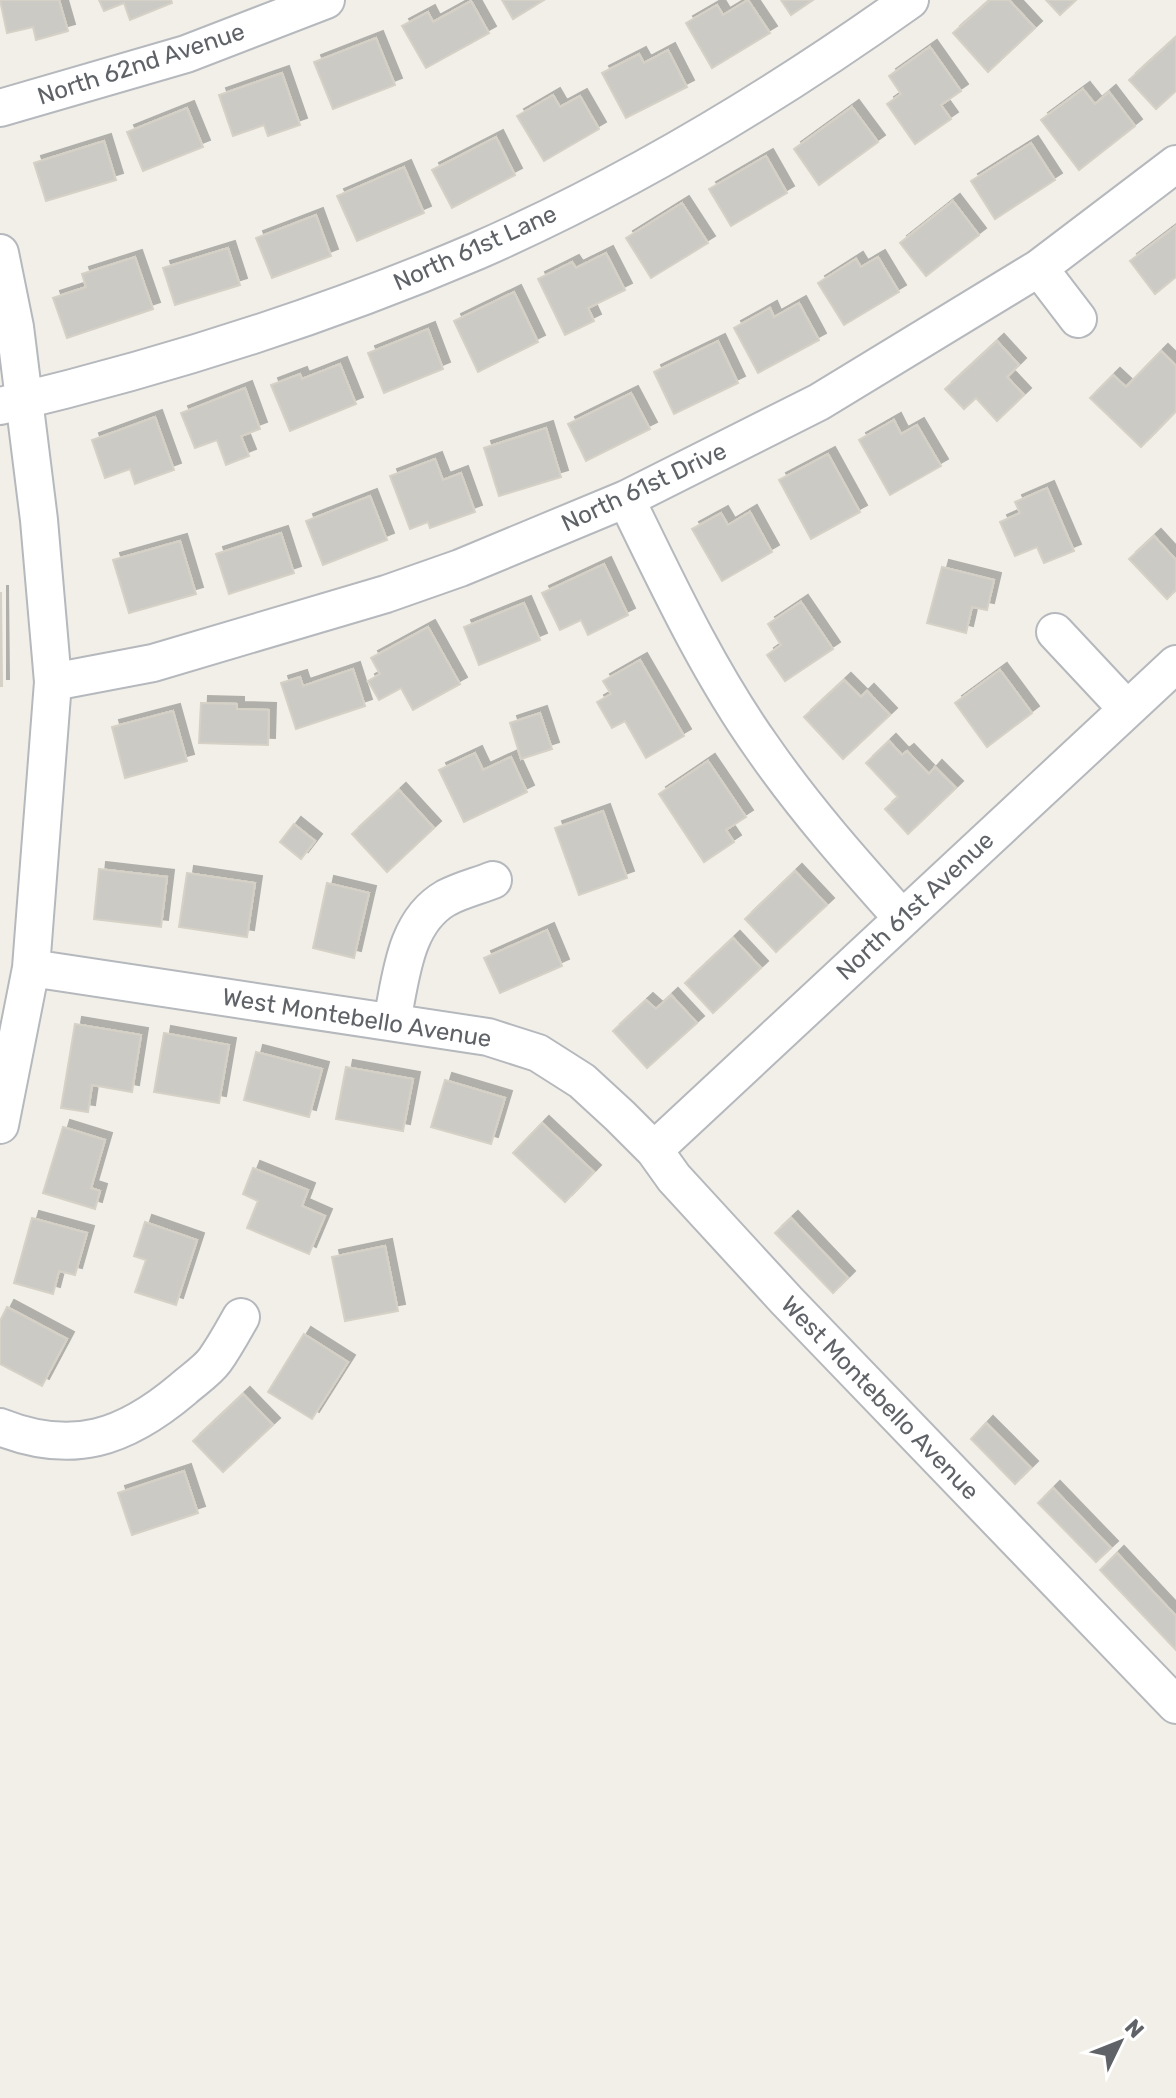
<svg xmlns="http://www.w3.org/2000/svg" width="1176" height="2098" viewBox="0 0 1176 2098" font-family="Rubik,sans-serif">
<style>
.building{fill:#cccac5;stroke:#d6d1c6;stroke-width:2;filter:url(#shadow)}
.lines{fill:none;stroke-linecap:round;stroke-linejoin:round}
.minor-casing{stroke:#b5b8bc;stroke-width:40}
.minor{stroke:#fff;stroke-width:36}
.labels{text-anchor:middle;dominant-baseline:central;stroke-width:8;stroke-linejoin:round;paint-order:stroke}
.street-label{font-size:24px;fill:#5f6368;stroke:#fff}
</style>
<defs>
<filter id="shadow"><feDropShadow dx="7" dy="-7" stdDeviation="0" flood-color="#0004"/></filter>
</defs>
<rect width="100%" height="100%" fill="#f1efe8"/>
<!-- building -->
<path class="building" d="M0,0H59L68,31L36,40L33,27L7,33Z
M99,0H171L172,3L130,20L124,3L104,11Z
M502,0H544L513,19Z
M748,0L770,33L712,68L686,23L717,5L723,15Z
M781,0H813L791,15Z
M990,0H1009L1035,28L988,72L953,33Z
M1046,0H1076L1060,15Z
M471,1L489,33L426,68L402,26L428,12L433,22Z
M1176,37V91L1156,109L1129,80Z
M376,38L395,85L333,109L314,62Z
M930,47L961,91L941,105L951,119L915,144L887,104L901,94L889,76Z
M668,50L687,87L626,118L602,73L639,54L644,63Z
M282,73L300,125L268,136L264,125L233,136L219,95Z
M1083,89L1095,104L1109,92L1135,126L1079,170L1041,120Z
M553,95L560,107L580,96L599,129L544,161L517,116Z
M852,107L878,142L819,185L794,149Z
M187,108L203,147L143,171L127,132Z
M496,137L515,175L452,208L432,170Z
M104,141L116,180L46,201L34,163Z
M1031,143L1055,180L995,219L971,181Z
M766,156L787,193L731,226L709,189Z
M404,167L424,213L357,241L337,196Z
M953,201L979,235L926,276L900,243Z
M682,203L708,243L651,278L626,238Z
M316,215L331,256L272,278L256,238Z
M1176,226V277L1155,294L1130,261Z
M228,248L240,285L175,305L163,268Z
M606,253L625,290L588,308L594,321L565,335L538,279L572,262L576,268Z
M135,257L153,309L67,338L53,298L86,287L82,274Z
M878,257L899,292L844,325L818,283L856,259L861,267Z
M514,292L538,342L478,372L454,321Z
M799,303L819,340L758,373L734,328L770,308L774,317Z
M428,329L443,369L384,393L368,353Z
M718,341L738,383L674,414L654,372Z
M997,341L1019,365L1007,377L1024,395L997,421L976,398L964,409L945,389Z
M1161,351L1176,366V411L1141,447L1090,398L1113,375L1126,387Z
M340,364L356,404L290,431L271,385L300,374L302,379Z
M245,388L260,429L241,436L249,456L226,465L217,440L195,448L181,413Z
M631,393L650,429L586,461L568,424Z
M155,417L174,470L135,484L130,469L105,478L92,440Z
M894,420L901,434L917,425L941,466L890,495L859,440Z
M546,428L561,477L499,496L484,448Z
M828,454L860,512L811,539L779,480Z
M435,459L443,480L461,473L475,512L430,528L428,522L410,529L390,476Z
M1047,488L1074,551L1044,563L1037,547L1015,556L1000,522L1020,513L1015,502Z
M370,496L387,540L323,565L306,521Z
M750,512L772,552L722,581L692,529L721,513L728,525Z
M281,533L294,573L229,594L216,554Z
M1154,536L1176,560V590L1167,599L1129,559Z
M180,541L196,594L129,613L113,560Z
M604,564L628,615L588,635L581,620L560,630L542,593Z
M942,567L994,580L987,610L972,607L966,633L927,623Z
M0,593H1L2,686H0Z
M801,602L833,649L785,681L767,655L781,645L768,624Z
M524,603L540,640L479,665L464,627Z
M428,627L460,684L413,710L401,688L379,700L368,681L380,674L371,658Z
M640,660L684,736L646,758L625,721L612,728L597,702L611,694L603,681Z
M353,669L365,706L296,729L281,683L300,677L303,686Z
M1000,670L1032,713L987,747L955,703Z
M844,680L861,697L867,691L890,715L843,759L804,717Z
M201,703L237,704V709L269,710L268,745L199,743Z
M173,711L187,761L125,778L112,727Z
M540,713L552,749L521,759L510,723Z
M889,741L902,755L907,751L929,774L935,767L956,788L908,834L885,809L898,797L866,763Z
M475,753L483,770L511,757L527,792L464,822L439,770Z
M708,761L746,817L726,830L734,842L704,862L659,794Z
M399,790L434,828L387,872L352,834Z
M603,811L627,878L579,895L555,828Z
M294,824L315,841L301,859L280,842Z
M99,869L167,877L161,927L94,919Z
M795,871L827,905L776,952L745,919Z
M187,873L255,883L247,937L179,927Z
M327,883L369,893L354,958L313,948Z
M547,930L562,966L500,993L484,958Z
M733,938L761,968L713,1013L685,983Z
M671,995L697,1023L647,1068L613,1031L646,1000L656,1009Z
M75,1024L141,1035L132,1092L92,1085L88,1112L61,1108Z
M164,1033L229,1045L219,1103L154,1092Z
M256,1052L322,1069L309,1117L244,1100Z
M346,1067L413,1079L403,1131L336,1119Z
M445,1080L505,1098L491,1144L431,1127Z
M542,1123L594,1172L565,1202L513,1153Z
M63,1127L105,1140L91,1188L100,1191L95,1209L43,1193Z
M253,1168L308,1190L302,1206L325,1216L309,1254L247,1228L258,1201L243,1194Z
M32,1218L87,1233L75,1275L59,1271L53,1294L14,1283Z
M791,1218L848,1278L833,1293L775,1233Z
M145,1222L197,1240L176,1305L135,1292L146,1260L134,1256Z
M385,1246L398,1311L345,1321L332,1257Z
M7,1307L67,1339L42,1386L0,1364V1321Z
M304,1334L348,1362L312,1419L268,1392Z
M243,1394L273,1425L223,1472L193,1441Z
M986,1423L1031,1468L1015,1484L971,1439Z
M184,1471L198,1513L132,1535L118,1493Z
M1053,1488L1111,1548L1096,1562L1038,1503Z
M1117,1553L1176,1616V1650L1100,1570Z"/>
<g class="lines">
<!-- minor casing -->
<g class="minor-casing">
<path id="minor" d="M0,108L186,54L326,0
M0,253L15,327L39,520L53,682L31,968L0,1125
M1039,268L1078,319
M0,406C160,368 325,316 477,251C630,184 774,97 910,0
M626,499C667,583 708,671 762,747C804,808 853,863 902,918
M1055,632L1127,709
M53,682L153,663L386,594L460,568L626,499L819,402L1039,268L1176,164
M31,968L488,1037L538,1053L582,1081L620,1116L654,1150L674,1178L787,1301L1176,1705
M392,1021C401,979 404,922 446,898C461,890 478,886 493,880
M654,1150L1176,664
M0,1427C73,1456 125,1438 183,1389C193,1380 207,1371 215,1360C225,1346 233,1331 241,1317"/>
</g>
<!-- minor -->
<use href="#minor" class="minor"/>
</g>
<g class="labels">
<!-- street labels -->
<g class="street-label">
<text transform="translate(141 64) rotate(-18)">North 62nd Avenue</text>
<text transform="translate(475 248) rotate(-24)">North 61st Lane</text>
<text transform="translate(644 487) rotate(-25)">North 61st Drive</text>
<text transform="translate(915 906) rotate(-43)">North 61st Avenue</text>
<text transform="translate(357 1018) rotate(9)">West Montebello Avenue</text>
<text transform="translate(880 1398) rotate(46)">West Montebello Avenue</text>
</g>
</g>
<!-- north arrow -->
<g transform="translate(1120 2042) rotate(47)" stroke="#ffffff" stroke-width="6" paint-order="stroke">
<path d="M0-6L14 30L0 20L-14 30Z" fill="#5f6368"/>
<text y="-12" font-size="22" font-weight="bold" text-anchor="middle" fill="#5f6368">N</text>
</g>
</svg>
